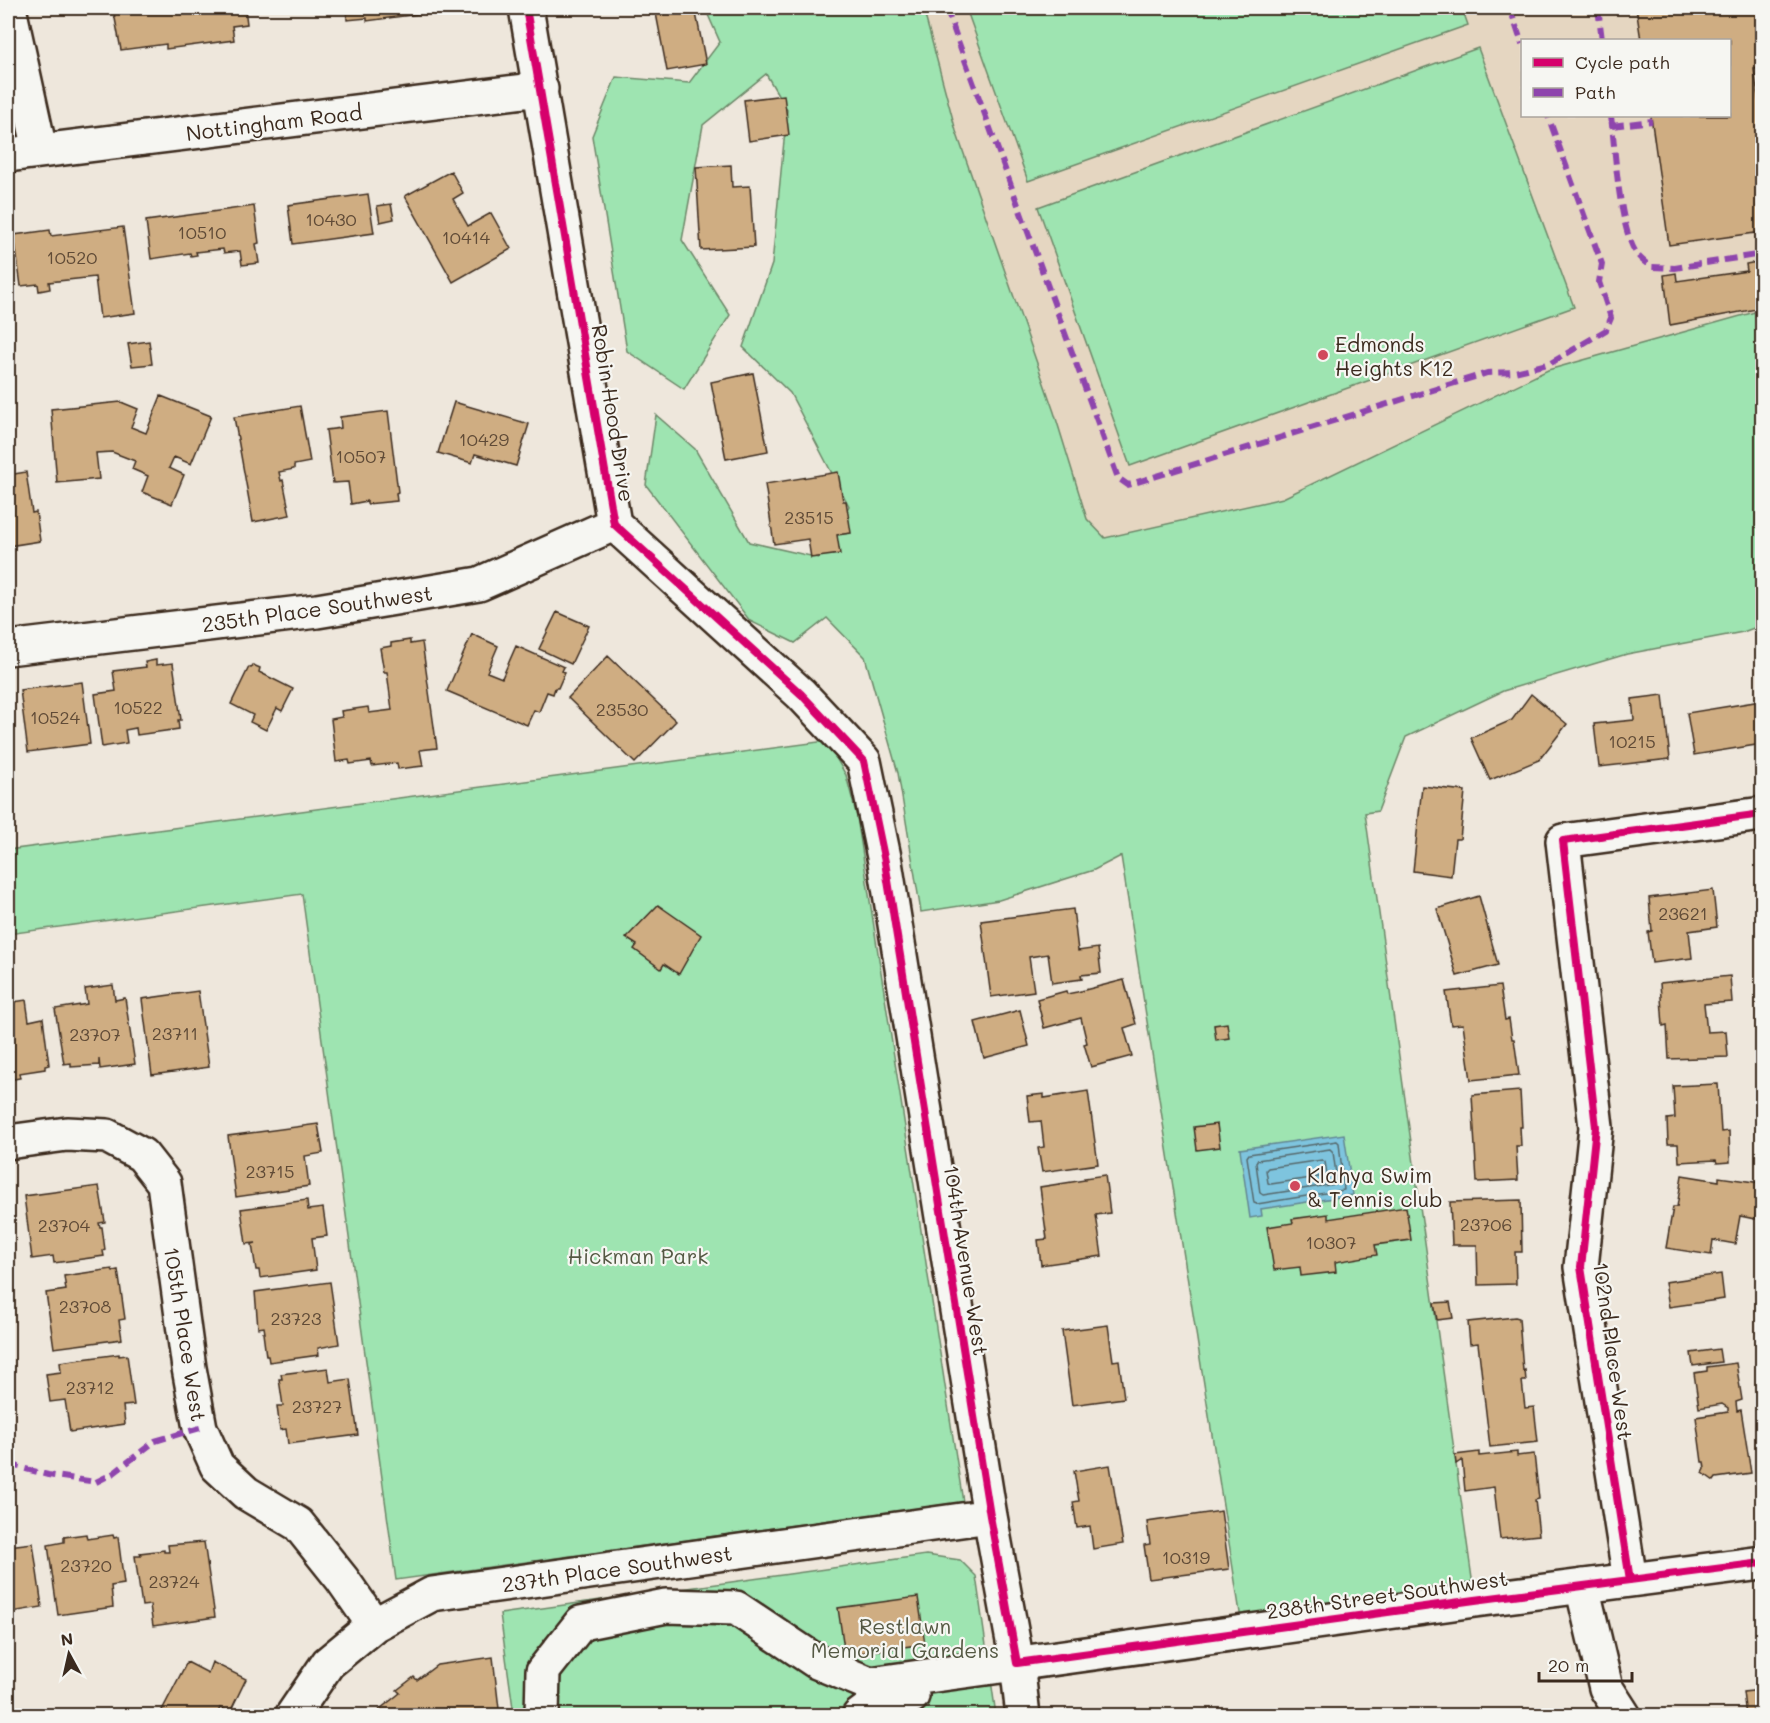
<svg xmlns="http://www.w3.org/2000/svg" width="1770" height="1723" viewBox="0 0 1770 1723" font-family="Mali,sans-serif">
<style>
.built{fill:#e5d6c1;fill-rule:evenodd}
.green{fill:#9ee4b1;stroke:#6c8768;stroke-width:1.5}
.water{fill:#7ec4de;stroke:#638691;stroke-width:1.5}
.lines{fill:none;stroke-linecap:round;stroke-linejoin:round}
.shore{stroke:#56686b;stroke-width:1.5}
.building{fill:#cfad82;stroke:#3b2a1e;stroke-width:1.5}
.minor-casing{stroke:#3b2a1e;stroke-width:38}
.minor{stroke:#f6f6f2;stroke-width:33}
.quiet{stroke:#8e44ad;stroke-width:6;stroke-dasharray:12 6;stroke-linecap:butt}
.cycleway-casing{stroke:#f6f6f2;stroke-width:11}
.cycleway{stroke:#d6006c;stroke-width:8}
.poi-dot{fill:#d1495b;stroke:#f6f6f2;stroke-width:2}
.labels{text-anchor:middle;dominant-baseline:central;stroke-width:4.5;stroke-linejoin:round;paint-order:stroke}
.number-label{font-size:18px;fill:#604b37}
.street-label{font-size:21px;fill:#3b2a1e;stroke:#f6f6f2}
.poi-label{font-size:21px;fill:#3b2a1e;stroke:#f6f6f2;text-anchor:start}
.park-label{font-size:21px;fill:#545843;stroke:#f6f6f2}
</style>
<rect width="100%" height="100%" fill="#eee7dc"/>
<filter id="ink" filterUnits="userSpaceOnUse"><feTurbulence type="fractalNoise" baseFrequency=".0167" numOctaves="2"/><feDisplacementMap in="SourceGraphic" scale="12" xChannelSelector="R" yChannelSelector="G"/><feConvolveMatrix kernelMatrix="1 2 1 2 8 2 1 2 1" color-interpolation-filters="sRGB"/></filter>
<g filter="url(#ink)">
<!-- built -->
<path class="built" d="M840,8H1762V595L925,701ZM1522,40H1730V116H1522Z"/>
<!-- green -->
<path class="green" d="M705,8H923L956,131L1054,412L1087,519L1105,538L1283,498L1548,370L1762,310V625L1743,632L1627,654L1503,691L1406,737L1378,811L1365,813L1475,1600L1243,1632L1121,856L1094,870L999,900L921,912L898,773L865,657L827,618L795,643L750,621L646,485L656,415L695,449L749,542L819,558L849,506L790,393L743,347L772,264L787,110L766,74L703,125L682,240L730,315L684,389L627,351L592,136L616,77L689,83L720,42Z
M966,8H1462L1468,25L1028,181Z
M1478,48L1574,307L1130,466L1038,207Z
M826,741L846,775L857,817L963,1502L396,1580L302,894L8,934V850Z
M926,1555L960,1560L976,1576L996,1715H514L500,1614Z"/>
<!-- water -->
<path class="water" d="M1344,1134L1353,1195L1261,1209L1262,1216L1250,1218L1240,1149Z"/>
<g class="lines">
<!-- shore -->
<path class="shore" d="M1337,1141L1339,1143L1344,1190L1257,1204L1254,1203L1247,1157L1249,1154Z
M1330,1149L1333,1152L1337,1181L1335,1184L1263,1195L1260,1193L1256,1163L1257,1160Z
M1322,1160L1325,1162L1327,1174L1325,1176L1271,1184L1268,1183L1266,1170L1268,1168Z"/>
</g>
<!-- building -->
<path class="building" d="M113,8H245L247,24L232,26L234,40L166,49V44L121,50Z
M346,8H447V10L367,21V18L347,20Z
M655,8H695L706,64L667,71Z
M1636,8H1762V68L1754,69L1759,104H1762V232L1669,245L1651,116H1730V40H1641Z
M784,95L789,135L749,141L744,100Z
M731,165L732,187L750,186L754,247L701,250L696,167Z
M451,171L463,193L453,199L468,226L491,213L511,249L453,282L405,196Z
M368,194L374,233L293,244L288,205Z
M391,204L394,219L380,222L377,206Z
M254,206L259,243L256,244L259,263L242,265L240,251L224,253L223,249L196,252L197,255L191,256L190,253L151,259L146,221Z
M123,227L135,313L100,318L95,277L49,282L50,289L39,291L38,284L21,286L14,235L50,230L51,236Z
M1757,262L1762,308L1670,325L1664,275L1676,273L1677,281L1747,271L1746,264Z
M149,341L152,364L132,366L128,344Z
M753,373L768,451L726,459L711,382Z
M161,396L211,416L191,464L174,457L169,468L184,475L172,504L142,492L148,476L132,469L135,461L112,452L96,453L99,479L57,483L51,409L121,402L138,409L131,427L146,433Z
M454,402L529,424L516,466L475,454L472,463L438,453Z
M300,406L310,462L294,465V469L279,472L281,481L283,480L290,515L253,522L234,417Z
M388,411L398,492L396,493L397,501L367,504V501L351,504L348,482L333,483L326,430L341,428L340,417Z
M26,472L32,513L36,512L40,541L8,546V475Z
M838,472L843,501H846L851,533L837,535L840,554L811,558L808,539L774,544L765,484Z
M557,612L589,626L571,664L539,649Z
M472,634L498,646L487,672L502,678L516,646L564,667L562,671L565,672L558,688H555L553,694L547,692L539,712L534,710L527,725L447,691Z
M410,640V644L422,642L437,748L420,750L423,766L398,769L397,763L372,766L371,761L350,764L349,760L336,762L331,719L342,717L341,711L368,707L369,713L392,710L387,672H384L380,648L391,646V643Z
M608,656L676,721L635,763L568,698Z
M156,660V665L173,663L181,720H178L179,729L137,735L136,728L125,730L127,743L102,747L95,694L116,691L113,671L146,667L145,662Z
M253,665L260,668L259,672L293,689L282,711L277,708L266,730L250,722L253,715L231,704L249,667L251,668Z
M82,682L90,744L28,752L20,690Z
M1531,694L1567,724L1539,760L1490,780L1471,738L1512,720Z
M1663,695L1670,759L1599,767L1594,724L1634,720L1632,699Z
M1761,701L1762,744L1694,755L1687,713Z
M1422,786L1465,791L1460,839H1455L1451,876L1413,871Z
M1713,890L1717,927L1689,931L1692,958L1652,963L1648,932L1652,931L1649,898Z
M1479,896L1498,965L1457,976L1437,909Z
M658,905L701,935L679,974L664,964L661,969L634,949L637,945L626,938Z
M1073,909L1078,951L1098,948L1101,973L1081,975L1082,979L1052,983L1048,954L1029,957L1034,991L991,997L981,921Z
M1730,976L1732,1002L1704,1004L1707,1032L1726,1031L1728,1057L1669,1059L1667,1025L1663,1026L1660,983Z
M1124,980L1136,1024L1124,1028L1132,1056L1091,1067L1084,1044L1087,1043L1081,1018L1044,1028L1037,999L1066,991L1067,994L1077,992Z
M113,985L115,1000L125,998L135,1064L100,1069L99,1059V1065L71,1067V1063L64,1064L55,1009L87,1004L85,989Z
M1500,986L1505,1020L1509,1019L1512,1039H1514L1519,1075L1471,1080L1463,1024L1451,1025L1446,992Z
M198,991L209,1067L152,1075L142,999Z
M26,1000L29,1021L43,1018L49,1065L45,1066V1069L19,1073L20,1078L8,1080V1003Z
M1020,1010L1029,1046L984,1058L975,1022Z
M1227,1023L1229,1038L1216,1040L1214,1025Z
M1718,1084L1721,1132L1729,1131L1730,1162L1717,1163L1716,1160L1679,1162L1678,1144H1668L1667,1119L1675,1118L1673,1086Z
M1088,1091L1098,1164L1042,1172L1038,1148L1044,1147L1041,1121L1030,1122L1027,1096L1044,1094V1098Z
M1520,1091L1522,1127H1520L1521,1146H1516L1518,1180L1477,1182L1472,1095Z
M318,1124L323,1153L305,1156L309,1186L236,1197L228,1136Z
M1217,1124L1220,1147L1197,1150L1194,1127Z
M1105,1175L1110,1213L1096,1215L1102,1256L1041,1265L1038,1240L1047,1239L1040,1187L1085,1180L1084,1178Z
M1682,1175L1719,1181V1177L1761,1183L1755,1219L1740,1216L1735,1244L1713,1240L1711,1255L1666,1248L1673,1207H1677Z
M99,1186L105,1222L99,1223L100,1227H102L105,1250L103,1251L104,1256L54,1263L53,1256L32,1259L24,1196Z
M307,1200L308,1210L323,1208L327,1236L312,1238L316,1270L260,1278L259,1270H256L252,1244L256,1243L246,1244L241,1209Z
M1521,1200L1522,1252H1515L1516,1284L1478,1285L1477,1245H1452L1450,1202Z
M1406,1207L1411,1240L1375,1245L1377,1255L1335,1262L1336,1272L1301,1276L1300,1267L1274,1270L1267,1227L1293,1223L1292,1219L1328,1214V1219Z
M112,1269L113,1271L118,1270L125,1319L119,1320L122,1339L54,1348L46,1293L66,1290L64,1276Z
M1721,1274L1724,1299L1669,1307L1665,1282Z
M330,1282L339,1344L318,1348L319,1355L269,1362L268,1356H266L263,1333H265L264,1327L258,1328L255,1292Z
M1450,1302L1453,1318L1437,1320L1434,1303Z
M1515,1317L1519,1318L1523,1371L1525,1370L1526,1381H1522L1525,1408L1534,1407L1538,1442L1490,1447L1478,1343L1470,1344L1468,1322Z
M1108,1325L1113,1361L1119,1360L1124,1398L1072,1405L1062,1331Z
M1719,1349L1721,1362L1693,1366L1691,1353Z
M119,1354V1356L127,1355L134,1405L123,1406L125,1424L70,1432L65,1400L50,1402L46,1374L61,1372L60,1362Z
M1736,1363L1742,1400L1736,1402L1737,1411L1741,1410L1751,1473L1716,1478L1714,1481L1703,1473L1705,1469L1704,1462H1702L1696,1417L1728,1412V1408L1722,1404L1699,1408L1694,1373L1707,1371V1367Z
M328,1368L330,1382L350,1379L358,1435L288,1444L286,1429L280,1430L277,1406H283L279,1379H282L281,1374Z
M1479,1452V1456L1517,1452V1456L1534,1454L1539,1499L1535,1500L1539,1535L1500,1539L1494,1487L1465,1491L1462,1460L1456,1464L1455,1455Z
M1110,1465L1123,1544L1093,1549L1090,1526L1077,1528L1073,1502L1079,1501L1074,1471Z
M1221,1511L1229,1569L1149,1579L1144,1545L1150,1544L1147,1522Z
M86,1534L87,1539L113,1535L114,1538L118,1537L124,1584L111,1586L113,1607L58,1615L48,1545L64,1542V1537Z
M204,1542L215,1617L153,1626L150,1605L142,1606L135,1556H141L140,1553L164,1550V1552H169L168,1545Z
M33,1543L42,1607L11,1612L13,1627L8,1628V1546Z
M918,1597L925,1644L845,1655L838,1608Z
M493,1657L499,1709L456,1716H377L380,1709L400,1693L397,1690L414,1677L417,1680L437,1665Z
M187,1662L208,1673L212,1662L246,1679L230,1712L220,1708L216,1716H159Z
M1762,1690V1716H1746L1743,1692Z"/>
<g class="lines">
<!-- minor casing -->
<g class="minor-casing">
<path id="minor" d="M9,8L40,150
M526,8L614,524L801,694L864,761L885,862L990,1516L1017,1663L1023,1716
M8,155L541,89
M8,648L317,611L479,584L614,524
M8,1142L67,1134L107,1136L142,1155L164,1183L189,1368L200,1428L217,1466L246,1493L298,1524L342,1579L374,1625
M1630,1580L1581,1267L1596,1127L1563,841L1762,814
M1582,1586L1606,1688L1624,1716
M292,1716L328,1663L374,1625L432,1594L990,1516
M542,1716L543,1671L581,1623L666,1606L736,1608L817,1662L870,1684L1475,1600L1762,1563
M859,1716L879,1701L912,1696"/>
</g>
<!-- minor -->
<use href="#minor" class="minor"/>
<!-- quiet -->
<path class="quiet" d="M946,8L1118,478L1128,485L1487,373L1515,372L1551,363L1606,330L1611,318L1599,282L1602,264L1548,116
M1510,8L1522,44
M1598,8L1602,40
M1611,116C1615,148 1619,230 1637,254C1640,259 1646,263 1651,267L1675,268L1762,254
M1612,126L1652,121
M8,1464L48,1475L96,1482L114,1473L155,1441L200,1428"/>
<!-- cycleway casing -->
<g class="cycleway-casing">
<path id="cycleway" d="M526,8L614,524L801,694L864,761L885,862L990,1516L1017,1663L1475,1600L1762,1563
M1630,1580L1581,1267L1596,1127L1563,841L1762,814"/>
</g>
<!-- cycleway -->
<use href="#cycleway" class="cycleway"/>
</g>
</g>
<!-- markers -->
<g class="poi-dot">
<circle cx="1323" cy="355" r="6"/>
<circle cx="1295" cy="1186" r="6"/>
</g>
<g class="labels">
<!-- number labels -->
<g class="number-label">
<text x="331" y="219">10430</text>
<text x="202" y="232">10510</text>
<text x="466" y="237">10414</text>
<text x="72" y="257">10520</text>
<text x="484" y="439">10429</text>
<text x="361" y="456">10507</text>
<text x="809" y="517">23515</text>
<text x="138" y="707">10522</text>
<text x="622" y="709">23530</text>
<text x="55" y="717">10524</text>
<text x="1632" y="741">10215</text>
<text x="1683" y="913">23621</text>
<text x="175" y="1033">23711</text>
<text x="95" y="1034">23707</text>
<text x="270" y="1171">23715</text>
<text x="1486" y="1224">23706</text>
<text x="64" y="1225">23704</text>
<text x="1331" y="1242">10307</text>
<text x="85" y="1306">23708</text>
<text x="296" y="1318">23723</text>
<text x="90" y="1387">23712</text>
<text x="317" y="1406">23727</text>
<text x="1186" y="1557">10319</text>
<text x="86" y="1565">23720</text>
<text x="174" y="1581">23724</text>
</g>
<!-- street labels -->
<g class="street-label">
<text transform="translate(274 122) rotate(-7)">Nottingham Road</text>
<text transform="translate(614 413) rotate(81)">Robin Hood Drive</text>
<text transform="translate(317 608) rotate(-8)">235th Place Southwest</text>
<text transform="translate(967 1260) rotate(81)">104th Avenue West</text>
<text transform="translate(186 1334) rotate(81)">105th Place West</text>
<text transform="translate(1614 1351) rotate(82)">102nd Place West</text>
<text transform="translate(617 1568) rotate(-8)">237th Place Southwest</text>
<text transform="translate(1387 1594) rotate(-8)">238th Street Southwest</text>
</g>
<!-- poi labels -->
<g class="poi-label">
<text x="1335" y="343">Edmonds<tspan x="1335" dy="24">Heights K12</tspan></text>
<text x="1307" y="1174">Klahya Swim<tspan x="1307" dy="24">&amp; Tennis club</tspan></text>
</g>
<!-- park labels -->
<g class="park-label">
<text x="638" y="1255">Hickman Park</text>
<text x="905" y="1625">Restlawn<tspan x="905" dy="24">Memorial Gardens</tspan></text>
</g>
</g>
<!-- margin -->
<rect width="1770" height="1723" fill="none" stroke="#f6f6f2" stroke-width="30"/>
<rect x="15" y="15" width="1740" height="1693" fill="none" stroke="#3b2a1e" stroke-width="2" filter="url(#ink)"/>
<!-- legend -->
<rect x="1521" y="39" width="210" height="78" fill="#f6f6f2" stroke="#aba49d" stroke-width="1.5"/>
<rect x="1533" y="58" width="30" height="9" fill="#d6006c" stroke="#aba49d" stroke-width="1.5"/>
<text x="1575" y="69" font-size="18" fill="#3b2a1e">Cycle path</text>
<rect x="1533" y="88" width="30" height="9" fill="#8e44ad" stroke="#aba49d" stroke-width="1.5"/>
<text x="1575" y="99" font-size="18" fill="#3b2a1e">Path</text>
<!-- north arrow -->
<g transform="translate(69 1654) rotate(352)" stroke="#f6f6f2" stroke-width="4.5" paint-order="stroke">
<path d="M0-4.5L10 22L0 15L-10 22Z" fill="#3b2a1e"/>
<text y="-9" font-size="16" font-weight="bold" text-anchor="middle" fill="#3b2a1e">N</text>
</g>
<!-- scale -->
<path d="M1539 1672v9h93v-9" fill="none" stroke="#3b2a1e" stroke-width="3"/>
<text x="1548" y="1672" font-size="18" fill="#3b2a1e" stroke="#f6f6f2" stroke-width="4.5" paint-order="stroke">20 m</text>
</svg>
